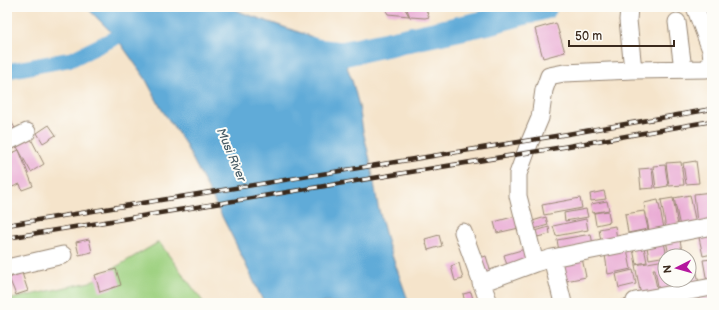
<svg xmlns="http://www.w3.org/2000/svg" width="719" height="310" viewBox="0 0 719 310" font-family="'Balsamiq Sans',sans-serif">
<style>
.green{fill:#9fd181;stroke:#6d7e50}
.water{fill:#60abd8;stroke:#4e6a7b}
.lines{fill:none;stroke-linecap:round;stroke-linejoin:round}
.canal{stroke:#60abd8;stroke-width:15}
.river{stroke:#60abd8;stroke-width:25}
.building{fill:#eaadd5}
.minor-casing{stroke:#988774;stroke-width:19}
.minor{stroke:#fff;stroke-width:17}
.rail-casing{stroke:#3b2a1e;stroke-width:4.5}
.rail{stroke:#fdfcf7;stroke-width:3;stroke-dasharray:9;stroke-linecap:butt}
.labels{text-anchor:middle;dominant-baseline:central;stroke-width:4;stroke-linejoin:round;paint-order:stroke}
.water-label{font-size:12px;font-style:italic;fill:#4a5e68;stroke:#fdfcf7}
</style>
<rect width="100%" height="100%" fill="#fdfcf7"/>
<filter id="ink" filterUnits="userSpaceOnUse"><feTurbulence type="fractalNoise" baseFrequency=".025" numOctaves="2"/><feDisplacementMap in="SourceGraphic" scale="8" xChannelSelector="R" yChannelSelector="G"/><feConvolveMatrix kernelMatrix="1 2 1 2 8 2 1 2 1" color-interpolation-filters="sRGB"/></filter>
<filter id="wash" filterUnits="userSpaceOnUse"><feTurbulence type="fractalNoise" baseFrequency=".012" numOctaves="4" result="noise"/><feDisplacementMap in="SourceGraphic" scale="16" xChannelSelector="R" yChannelSelector="G"/><feGaussianBlur stdDeviation="0.9" result="paint"/><feColorMatrix in="noise" values="0 0 0 0 0 0 0 0 0 0 0 0 0 0 0 0 0 1.4 0 .05"/><feComposite in="paint" operator="in"/></filter>
<g filter="url(#wash)">
<rect width="100%" height="100%" fill="#f5e4cb"/>
<!-- green -->
<path class="green" d="M159,242L204,303H7V300L90,282Z"/>
<!-- water -->
<path class="water" d="M86,7H230L243,13L310,36L342,54L352,80L359,106L363,131L370,160L378,206L388,244L409,303H264L234,240L184,142L162,110L145,78L116,37Z"/>
<g class="lines">
<!-- canal -->
<path class="canal" d="M7,71L72,59L135,28"/>
<!-- river -->
<path class="river" d="M310,49L315,51L342,54L489,22L545,7"/>
</g>
<g id="blocks">
<!-- building -->
<path class="building" d="M384,7H404L409,16L388,14Z
M406,7H425L429,17L425,18L410,17Z
M556,23L565,52L543,58L535,29Z
M7,114L16,130L7,135Z
M49,125L56,135L43,143L37,133Z
M30,137L44,164L31,172L16,145Z
M19,150L33,186L22,190L20,184L7,189V155Z
M696,161L699,183L686,184L683,163Z
M681,162L684,185L669,186L666,163Z
M665,165L668,186L656,188L653,166Z
M652,168L654,188L641,189L639,169Z
M604,191L606,199L591,201L590,194Z
M712,192V221L697,223L694,194Z
M690,195L696,224L680,227L674,198Z
M580,198L582,208L544,215L542,205Z
M673,198L678,226L666,229L661,200Z
M658,200L664,228L649,231L644,203Z
M607,201L609,210L592,213L591,204Z
M586,209L588,217L565,221L564,213Z
M608,211L610,222L596,225L594,213Z
M644,211L648,229L628,233L625,214Z
M516,216L519,228L497,233L494,222Z
M546,217L548,225L531,230L529,222Z
M586,219L588,230L556,236L553,226Z
M615,226L617,239L601,242L599,229Z
M549,227L550,234L533,238L532,232Z
M712,230V254L703,256L698,233Z
M679,233L682,252L669,255L665,236Z
M591,234L593,245L559,251L557,240Z
M439,235L442,246L428,250L425,239Z
M663,238L667,256L649,259L646,241Z
M89,239L92,252L79,255L76,242Z
M643,242L647,262L636,264L632,244Z
M626,244L631,269L608,274L604,249Z
M525,249L529,264L508,269L504,255Z
M486,256L491,273L484,275L480,258Z
M582,258L586,277L561,282L558,262Z
M712,259V281L707,282L703,260Z
M665,260V280H689V263L695,262L699,284L659,292L655,269H653L658,293L641,296L635,265Z
M459,263L463,279L455,281L451,266Z
M116,269L121,285L100,292L95,275Z
M633,270L636,284L619,288L616,274Z
M22,273L28,291L16,295L9,278Z
M471,292L474,303H465L463,294Z
M711,295L712,303H686L685,300Z
M629,299V303H612V302Z"/>
</g>
</g>
<g filter="url(#ink)">
<use href="#blocks" fill-opacity="0" stroke="#988774" stroke-width="1"/>
<g class="lines">
<!-- minor casing -->
<g class="minor-casing">
<path id="minor" d="M629,7L628,20L633,70
M695,7L711,50L712,60
M677,22L683,69
M7,142L27,132
M463,232L489,303
M552,258L563,303
M535,263L518,196V174L529,144L540,118L544,90L549,76L564,73L633,70L706,69L712,61
M7,268L63,255
M481,283L535,263L552,258L712,226
M635,301L712,287"/>
</g>
<!-- minor -->
<use href="#minor" class="minor"/>
<!-- rail casing -->
<g class="rail-casing">
<path id="rail" d="M7,225L562,135L712,109
M7,238L563,147L712,121"/>
</g>
<!-- rail -->
<use href="#rail" class="rail"/>
</g>
</g>
<g class="labels">
<!-- water labels -->
<g class="water-label">
<text transform="translate(231 155) rotate(67)">Musi River</text>
</g>
</g>
<!-- margin -->
<rect width="719" height="310" fill="none" stroke="#fdfcf7" stroke-width="24"/>
<!-- north arrow -->
<g transform="translate(677 268) rotate(264)"><circle r="19" fill="#fdfcf7" stroke="#afa8a0"/>
<path d="M0-3L7 15L0 10L-7 15Z" fill="#b5179e"/>
<text y="-6" font-size="11" font-weight="bold" text-anchor="middle" fill="#3b2a1e">N</text>
</g>
<!-- scale -->
<path d="M569 40v6h105v-6" fill="none" stroke="#3b2a1e" stroke-width="2"/>
<text x="575" y="40" font-size="12" fill="#3b2a1e" stroke="#fdfcf7" stroke-width="3" paint-order="stroke">50 m</text>
</svg>
